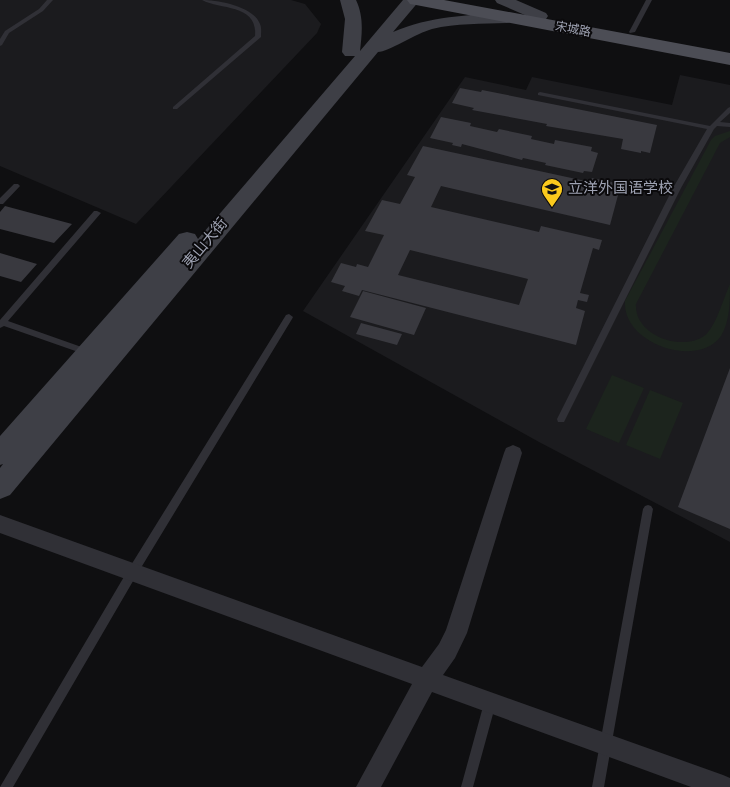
<svg xmlns="http://www.w3.org/2000/svg" width="730" height="787" viewBox="0 0 730 787" font-family="Overpass,'Noto Sans SC',sans-serif">
<style>
.built{fill:#1b1b1e}
.green{fill:#1c241d}
.building{fill:#39393f;fill-rule:evenodd}
.lines{fill:none;stroke-linecap:round;stroke-linejoin:round}
.service{fill:#303036;fill-rule:evenodd}
.minor{fill:#303036;fill-rule:evenodd}
.secondary{fill:#3e3f46;fill-rule:evenodd}
.primary{fill:#4c4d55;fill-rule:evenodd}
.labels{text-anchor:middle;dominant-baseline:central;stroke-width:4;stroke-linejoin:round;paint-order:stroke}
.far-street-label{font-size:12px;fill:#9fa3b3;stroke:#0b0a0c}
.poi-label{font-size:15px;fill:#9fa3b3;stroke:#0b0a0c;text-anchor:start}
.street-label{font-size:15px;fill:#9fa3b3;stroke:#0b0a0c}
</style>
<rect width="100%" height="100%" fill="#0f0f11"/>
<!-- built -->
<path class="built" d="M0,0H291L305,4L321,24L317,33L136,224L0,166Z
M680,75L730,85V542L539,442L303,311L465,77L526,90L532,77L672,105Z"/>
<!-- green -->
<path class="green" d="M730,131V137L720,143L636,304C634,335 681,352 704,336C715,329 724,297 730,284C730,302 730,321 721,336C698,369 622,344 625,301L711,140L715,136Z
M612,375L644,388L619,443L586,429Z
M650,390L683,403L660,459L626,445Z"/>
<!-- building -->
<path class="building" d="M460,88L481,92L482,90L657,125L650,153L641,151V153L621,149L623,139L546,126L547,124L472,110L474,108L452,103Z
M441,117L471,123L470,126L497,132L499,129L532,136L531,139L554,144L555,140L592,147L591,151L598,153L592,172L584,171L583,173L545,165L546,163L523,158L522,160L462,144L461,147L452,145L453,143L430,138Z
M423,146L590,182L592,178L621,184L610,225L441,186L431,207L539,232L541,226L602,240L599,250L593,248L580,293L589,295L587,302L578,300L576,308L585,311L576,345L362,290L359,296L342,291L345,286L331,282L341,263L356,267L357,264L368,267L384,235L365,231L382,200L400,204L415,177L407,175ZM410,250L528,279L519,305L398,275Z
M5,206L72,224L54,243L0,229V212Z
M0,253L37,264L21,282L0,276Z
M363,291L426,308L414,335L350,317Z
M361,323L402,334L397,345L356,334Z
M730,368V529L678,507Z"/>
<g class="lines">
<!-- service -->
<path class="service" d="M47,0H53L43,11L9,33L2,45L0,46V39L5,31L39,9Z
M202,0C218,0 251,6 259,22C262,27 261,31 261,37L177,109H173V107L255,36C258,4 221,10 202,0Z
M646,0H652L635,32L630,33L629,32Z
M540,92L710,126L728,108L730,107V113L720,122L730,123V127L717,126L714,129L681,188L564,422H558L557,419L673,188L707,129L538,95V93Z
M14,184H18L20,186L3,204H0V198Z
M94,211H97L101,213L8,321L90,350L91,352L90,354H84L4,326L0,328V320Z
M289,314L293,317L292,319L136,576L13,787H0L128,570L286,315Z
M648,505L651,506L653,509L604,787H592L643,509L645,506Z
M490,697L494,699L496,703L473,787H461L484,703L486,699Z"/>
<!-- minor -->
<path class="minor" d="M513,445L520,448L522,453L467,633L455,658L443,675L723,775L730,778V787H691L432,692L381,787H356L412,684L0,533V515L422,667L439,644L446,630L504,453L506,448Z"/>
<!-- secondary -->
<path class="secondary" d="M340,0H356C364,17 362,33 360,51L403,0H420L393,32C430,16 468,15 507,13L513,15L515,18L513,21L507,23C482,24 456,23 432,29C417,33 388,52 378,52L10,495L0,499V468L3,464L0,465V436L179,234L187,232L195,234L198,239L355,56H345L342,52L345,19Z
M495,0H516L546,13L548,16L546,19H534L497,3Z"/>
<!-- primary -->
<path class="primary" d="M407,0H444L730,53V65L416,5L410,4Z"/>
</g>
<!-- icons -->
<defs>
<g id="school-pin" transform="scale(1.125)"><path d="M0 17L-7.5 6A9.5 9.5 0 1 1 7.5 6Z" fill="#fbca1d" stroke="#0b0a0c"/><path d="M0-5L7-2L0 1L-7-2ZM-4 1L0 2.5L4 1V4Q0 6-4 4Z" fill="#111"/></g>
</defs>
<g fill-rule="evenodd">
<use href="#school-pin" x="552" y="189"/>
</g>
<g class="labels">
<!-- far-street labels -->
<g class="far-street-label">
<text transform="translate(573 30) rotate(11)">宋城路</text>
</g>
<!-- poi labels -->
<g class="poi-label">
<text x="568" y="189">立洋外国语学校</text>
</g>
<!-- street labels -->
<g class="street-label">
<text transform="translate(206 244) rotate(-50)">夷山大街</text>
</g>
</g>
</svg>
